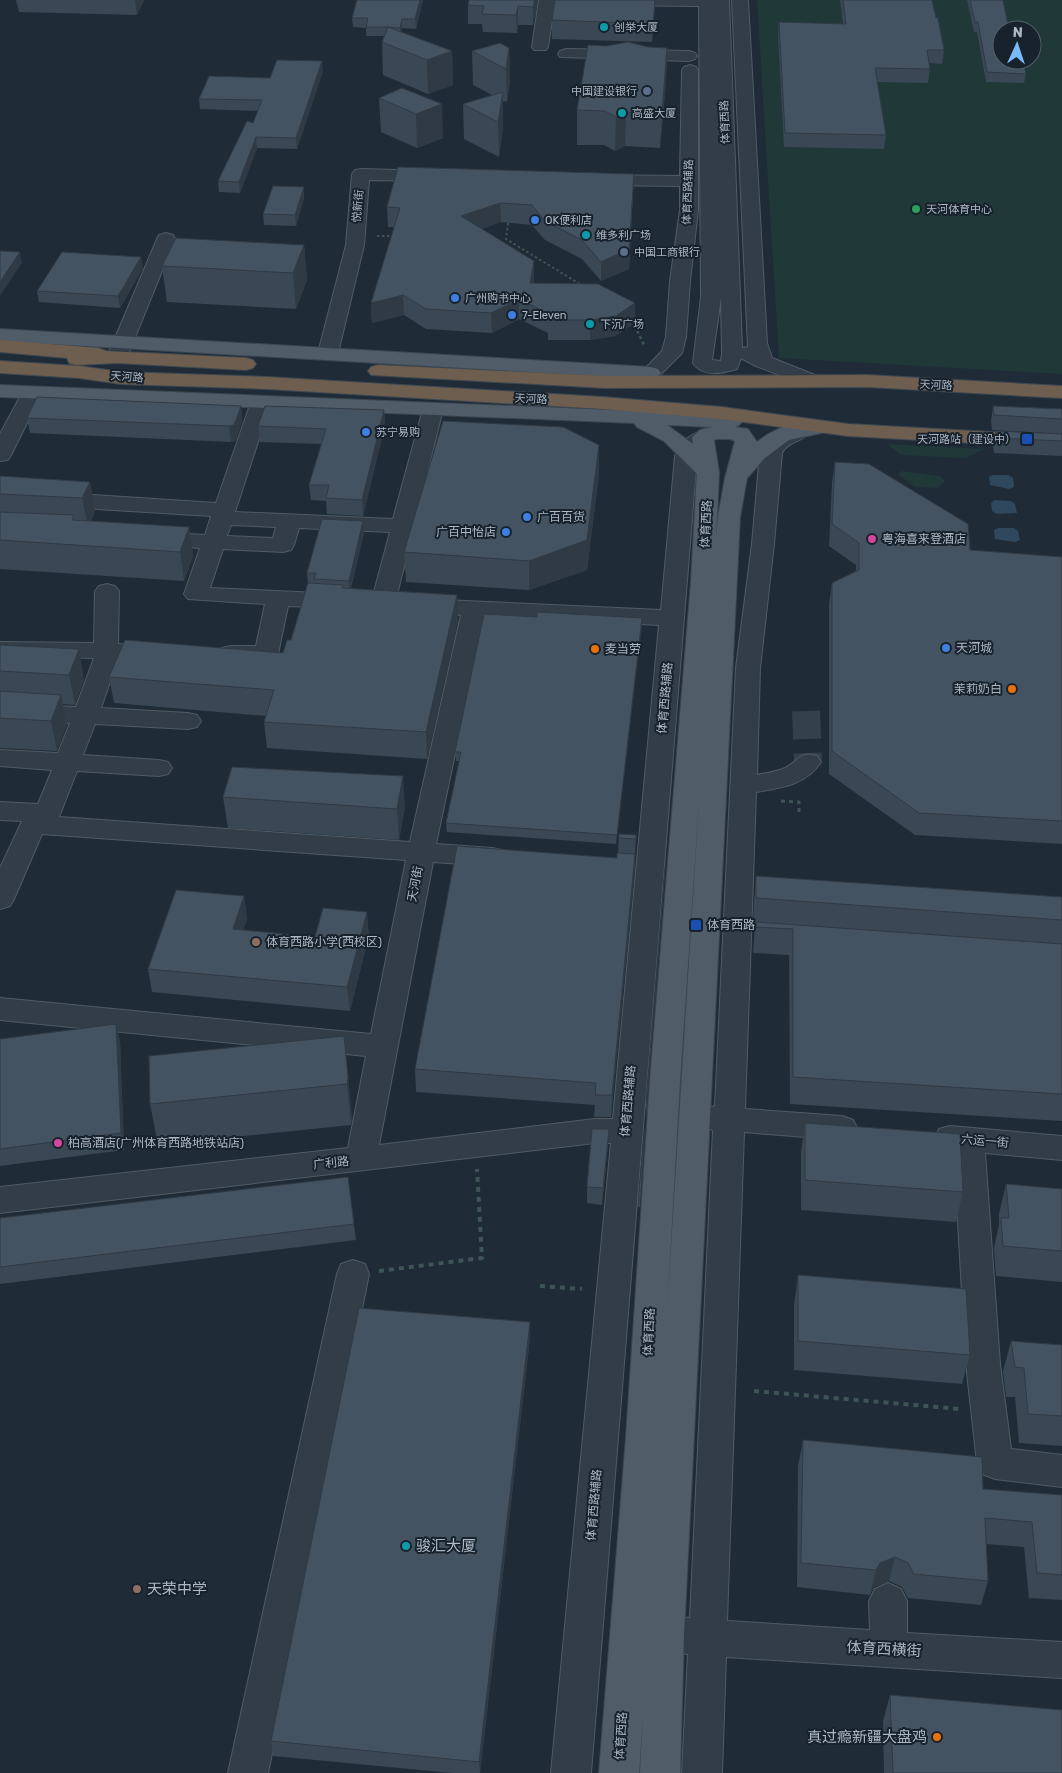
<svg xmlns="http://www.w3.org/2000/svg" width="1062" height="1773" viewBox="0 0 1062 1773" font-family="Rubik,'Noto Sans SC',sans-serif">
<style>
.green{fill:#203838;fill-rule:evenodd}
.water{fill:#2f485e}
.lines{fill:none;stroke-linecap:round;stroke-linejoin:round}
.minor-tunnel{stroke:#34414c;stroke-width:28;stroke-dasharray:28 14;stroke-linecap:butt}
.minor-casing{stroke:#505b66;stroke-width:2}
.major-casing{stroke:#3c4651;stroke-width:2}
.highway-casing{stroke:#3d4852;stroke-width:2}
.path-far3{stroke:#3e5555;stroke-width:2;stroke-dasharray:2.5 2.5;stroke-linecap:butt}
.path-far2{stroke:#3e5555;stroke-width:2.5;stroke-dasharray:3 3;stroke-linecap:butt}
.path-far1{stroke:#3e5555;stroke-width:3;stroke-dasharray:4 4;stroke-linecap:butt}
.path{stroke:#3e5555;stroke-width:4;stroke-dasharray:5 5;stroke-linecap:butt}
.minor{fill:#323d48;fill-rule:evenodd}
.major{fill:#505d68;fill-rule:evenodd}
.highway{fill:#6e5e4f;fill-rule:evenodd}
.wall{fill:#3a4754}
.shaded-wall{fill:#303a45}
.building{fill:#445362;stroke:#303a45}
.culture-dot{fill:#0f9aa8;stroke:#18222c;stroke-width:2}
.service-dot{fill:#5c6f8a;stroke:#18222c;stroke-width:2}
.leisure-dot{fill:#2e9e5b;stroke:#18222c;stroke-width:2}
.shop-dot{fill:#3f7fe0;stroke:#18222c;stroke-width:2}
.transit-dot{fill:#1a4fb4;stroke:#18222c;stroke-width:2}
.hotel-dot{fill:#d1479c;stroke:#18222c;stroke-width:2}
.food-dot{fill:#e8710a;stroke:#18222c;stroke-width:2}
.education-dot{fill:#8d6e63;stroke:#18222c;stroke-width:2}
.labels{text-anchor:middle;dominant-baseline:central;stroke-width:4;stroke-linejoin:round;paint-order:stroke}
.far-poi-label{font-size:11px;fill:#acb8c5;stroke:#18222c;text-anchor:start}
.far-street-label{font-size:11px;fill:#acb8c5;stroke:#18222c}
.poi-label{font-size:12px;fill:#acb8c5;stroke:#18222c;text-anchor:start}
.street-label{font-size:12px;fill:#acb8c5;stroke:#18222c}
.near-poi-label{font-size:15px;fill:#acb8c5;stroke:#18222c;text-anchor:start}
.near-street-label{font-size:15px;fill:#acb8c5;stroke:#18222c}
</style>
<rect width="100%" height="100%" fill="#1f2c37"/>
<!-- green -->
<path class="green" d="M757,0H1062V374L779,358ZM1002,30H1032V60H1002Z
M887,444L983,449L965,458L901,455Z
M902,471L940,476L945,481L938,488L915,487L898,474Z"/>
<!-- water -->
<path class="water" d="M993,475H1008L1013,478L1014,487L1009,489L990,485L989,477Z
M995,500L1011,501L1015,504L1017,513L997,514L992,511L991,503Z
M998,528H1014L1018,531L1020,540L1015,542L995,539L994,530Z"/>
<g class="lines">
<!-- minor-tunnel -->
<path class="minor-tunnel" d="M806,711L808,762"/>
<!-- minor casing -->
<g class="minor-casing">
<path id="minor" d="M539,0H555L548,47L546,50H534L532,47Z
M592,0H729L742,348L748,347L732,0H748L767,343L772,358L820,377L823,381L820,385L813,387L806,385L756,366L741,358L737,369C723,373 703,378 693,363L701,297L699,6L600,5L595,3ZM721,298L722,354L721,361L712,360Z
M566,49L689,51L695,53L697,56L695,59L689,61L560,57L558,54L560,51Z
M690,65L696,67L698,70V210L690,281L686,337L682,353L658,377L651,379L644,377L641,373L662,351L666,337L670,281L680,210V186L595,185L589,184L586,180L589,176L595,175L680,176L682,70L684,67Z
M361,169L433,171L439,172L442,176L439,180L433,181L369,180L364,245L338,353L335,357L328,359L321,357L318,353L346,245L352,174L355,170Z
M166,233L173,235L175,239L127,357L124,361L117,363L110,361L107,357L157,239L159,235Z
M32,387L39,389L42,393L11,455L8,460L0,461V434L22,393L25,389Z
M261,396L268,398L271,402L235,512L393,519L423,409L426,405L433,403L440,405L443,409L395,603L391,608L383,610L375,608L371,603L390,532L299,528L294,545L291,550L283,552L223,549L210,588L340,594L348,596L352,601L348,606L340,608L288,606L278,654L275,659C259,663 238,662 222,658L219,653L222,648L231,646H256L265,604L188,599L184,594L200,548L146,544L143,539L146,534L154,532L205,535L211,516L0,503V489L216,503L251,402L254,398ZM231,525L276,527L273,538L227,536Z
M799,426L807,427L810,432C803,442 788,441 782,453L774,544L760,668L757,775C766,773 776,772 785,768C799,761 798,751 817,756L821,762C806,785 781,788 756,792L745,1109L842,1116L853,1120L857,1128L853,1136L842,1140L744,1132L727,1621L870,1630L869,1601L875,1589L888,1583L901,1589L907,1601V1633L1062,1642V1678L726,1657L722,1773H682L688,1654L665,1652L652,1647L646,1634L652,1621L665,1616L690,1618L713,1130L700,1126L696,1118L700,1110L715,1106L736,668L752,544L760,453C768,436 782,430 799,426Z
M703,431L711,432L714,437L698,452L697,456L591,1773H551L611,1143H595L0,1213V1187L348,1148L366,1056L0,1020V998L371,1034L406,860L42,834L14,899L10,906L0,909V868L22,821L0,820V802L38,804L52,770L0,766V750L58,753L70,723L0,719V703L76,707L94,658L0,656V642L94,643L95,591L99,586L107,584L115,586L119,591L118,644L158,645L167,647L170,652L167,657L158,659H118L101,708L188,713L197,715L201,721L197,727L188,729L95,724L83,755L159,760L168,762L172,768L168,774L159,776L77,771L59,817L410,842L461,615L413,611L409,606L413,601L421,599L661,610L675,456C679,443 690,434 703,431ZM484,616L659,625L613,1119H595L379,1145L433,862L492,866L502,864L506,857L502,850L492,848L436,844Z
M950,1126L1062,1136V1160L985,1153L1000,1364L1011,1449L1062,1455V1487L995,1479L982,1474L977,1463L966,1364L954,1150L939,1147L935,1138L939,1129Z
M353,1260L365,1264L369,1274L268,1773H228L337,1274L341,1264Z"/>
</g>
<!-- major casing -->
<g class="major-casing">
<path id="major" d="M0,329L651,367L658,369L661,373L658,377L651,379L0,341Z
M0,385L732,415L739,417L743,421L739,425L735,427L748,429L757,442C774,428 804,417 826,422L829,427L826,432L789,440L765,458L747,478L740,517L684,1634L680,1773H640L643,1716L639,1773H599L626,1437L650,1081L691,582L697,474L664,441L637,427L634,423L0,397ZM667,425L713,427L700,430L692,437L693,444ZM717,439H730L735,441L725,478L718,517L716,539L719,473L714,440ZM700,788L667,1311L680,1081Z"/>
</g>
<!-- highway casing -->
<g class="highway-casing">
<path id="highway" d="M0,340L98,348L106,351L246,358L253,360L256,364L253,368L246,370L117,363L76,365L69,363L67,358L0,352Z
M0,361L79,366L121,372L267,377L603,397L722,407L848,424L1062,436V448L848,436L722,419L603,409L267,389L121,384L79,378L0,373Z
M378,365L605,376L868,375L1062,386V398L868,387L605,388L371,375L368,371L371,367Z"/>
</g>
<!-- path-far3 -->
<path class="path-far3" d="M508,223L506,239L583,286
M377,236H395"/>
<!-- path-far2 -->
<path class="path-far2" d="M632,320L644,345"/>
<!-- path-far1 -->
<path class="path-far1" d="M781,801L799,802V814"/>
<!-- path -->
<path class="path" d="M379,1271L482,1258L477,1169
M540,1286L582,1289
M754,1391L960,1409"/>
<!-- minor -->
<use href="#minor" class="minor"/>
<!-- major -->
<use href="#major" class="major"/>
<!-- highway -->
<use href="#highway" class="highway"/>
</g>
<!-- wall -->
<path class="wall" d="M16,0H144L137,15L19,12Z
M357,0H423L416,29L402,28L401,32L452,51L453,85L428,94L383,75L382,42L384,36H366V28L353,27L352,18Z
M538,0L533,25H518L517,33L483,32L482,24H468V5Z
M819,0H932L944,50L942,64L929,63L930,69L928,83L877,82L886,135L884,149L784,147L778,35L779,22L843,24L840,0Z
M967,0H1003L1002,30L1026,74L1024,83L986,82L977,32H974Z
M655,7L652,42L552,39V20Z
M648,47L667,48L666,82L660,148L625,146L615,151L604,145H577V110Z
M509,48L510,81L507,102L503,101V126L499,157L464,139L463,104L492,95L473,85L472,51Z
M323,71L297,149L257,148L240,193L219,192L218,181L253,123L258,111L200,109L199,99L270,78Z
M402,88L443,138L417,148L381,132L379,98Z
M634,174L629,269L601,281L582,259L545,240L532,225L501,222L481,229L534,281V283L635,323L615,336L590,340H548V333L519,319L492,333L426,329L404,315L372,323L371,303L394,227H388L387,207Z
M304,187V198L296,226L264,225L263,214Z
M304,245L307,280L296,309L167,302L162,266Z
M143,268L120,308L39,302L37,291Z
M241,406L242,421L236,441L231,442L30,433L27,418Z
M993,406L1062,409V434L992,430L991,421Z
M384,410L385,425L363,516L327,514L326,501L311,500L309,485L321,444L260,442L258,426Z
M996,431L1062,434V456L994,453L993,446Z
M599,445V474L587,570L529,590L406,582L404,552Z
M835,462L970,550L1062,557V844L915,835L829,774V604L832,583L856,571V565L829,546L832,483Z
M0,476L90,482L95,511L91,521L189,527L193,556L184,581L0,569Z
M363,521L364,533L351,588L458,621L427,759L267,748L264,722L266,716L114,703L109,677L283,653L291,640L308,583L307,573Z
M537,617L642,618L616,844L447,832L446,823L459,761H456L455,752Z
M0,645L84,679L75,705L63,704L67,725L57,751L0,748Z
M223,797L405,807L399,840L228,828Z
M619,834L636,835L634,877L611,1117H594L595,1105L416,1092L415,1069L617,858L618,854Z
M665,869L646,1119V1102Z
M756,876L1062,897V1121L790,1104L789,955L753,953L755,924H753L754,902Z
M244,896L247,919L243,930L315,937L369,935L350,1011L152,992L148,969Z
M0,1039L120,1041L124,1150L0,1166Z
M348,1077L352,1118L351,1125L158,1145L150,1104Z
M805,1123L963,1192L956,1222L801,1210V1153Z
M609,1129L608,1145L602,1205L587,1203V1187Z
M645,1129L640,1207H638L639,1191Z
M1006,1184L1062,1189V1282L996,1276L994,1248L999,1225V1214Z
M0,1218L354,1224L356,1240L0,1284Z
M798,1275L970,1355L962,1384L794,1370V1305Z
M530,1338L480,1773H452L273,1756L271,1741Z
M1011,1341L1062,1345V1446L1019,1443L1015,1397H1006L1003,1371Z
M803,1440L983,1489L1062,1495V1600L1029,1598L1024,1547L986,1544L988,1581L981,1605L908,1598L902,1587L889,1581L874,1587L870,1595L797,1587L798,1466Z
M890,1695L1062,1773H884L883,1721Z"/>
<!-- shaded-wall -->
<path class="shaded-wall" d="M135,0H144L137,15Z
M420,0H423L416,29L415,19Z
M535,0H538L533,25V7Z
M655,0V7L652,42L653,24Z
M518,6V25L517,33L516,15Z
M402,19V28L400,37V28Z
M509,48L510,81L507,102L506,69Z
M667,48L666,82L660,148L662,113Z
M452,51L453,85L428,94L427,60Z
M322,61L323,71L297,149L296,138Z
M503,92V126L499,157L498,122Z
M442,104L443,138L417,148L416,114Z
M626,112L625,146L615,151L616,117Z
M256,137L257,148L240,193L239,182Z
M634,174L629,269L601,281V262Z
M304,187V198L296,226L295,215Z
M500,203L501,222L462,236L461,216Z
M304,245L307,280L296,309L293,273Z
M20,252L22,263L0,296V282Z
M141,257L143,268L120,308L118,296Z
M534,261V281L530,303V283Z
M403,295L404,315L372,323L371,303Z
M519,299V319L492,333L491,313Z
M635,303V323L615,336L590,340L591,320Z
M241,406L242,421L236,441L231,442L229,426Z
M384,410L385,425L363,516L362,500Z
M599,445V474L587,570L529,590V561Z
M90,482L95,511L88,527L82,498Z
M363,521L364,533L349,593V581Z
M189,527L193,556L184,581L180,552Z
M457,595L458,621L427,759L426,732Z
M642,618V626L616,844L617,835Z
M79,649L84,679L75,705L69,675Z
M61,695L67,725L57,751L51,721Z
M403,776L405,807L399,840L397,809Z
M635,854L634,877L611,1117L612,1095Z
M244,896L247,919L236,953L233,929Z
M367,912L369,935L350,1011L347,987Z
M116,1024L120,1041L124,1150L121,1133Z
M348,1077L352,1118L351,1125L347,1084Z
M609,1129L608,1145L602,1205L603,1188Z
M530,1322V1338L480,1773L479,1762Z
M895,1557L889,1581L874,1587L870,1595L876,1570L880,1563Z"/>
<!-- building -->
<path class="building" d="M357,0H420L415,19H402L400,28L388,27H366L368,18H352Z
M469,0H535L533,7L518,6L516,15L482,14L484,6L468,5Z
M555,0H655L653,24L552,20Z
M843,0H932L936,18H938L944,50H927L930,69L875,68L886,135L785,133L779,22L846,24Z
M970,0H1003L1009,30H1002V60H1023L1026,74L987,72L978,22H975Z
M388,27L452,51L427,60L382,42Z
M628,42L648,47L667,48L662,113L626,112L616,117L605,111L577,110L588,45L606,46Z
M500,43L509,48L506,69L472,51Z
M277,60L322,61L296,138L256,137L239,182L218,181L247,121L253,123L262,100L199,99L209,76L270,78Z
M402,88L442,104L416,114L379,98Z
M503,92L498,122L463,104Z
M398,167L634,174L629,249L601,262L582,240L545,221L532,205L500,203L461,216L534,261L530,283L598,284L635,303L616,316L591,320H548L549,314L519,299L491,313L426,309L403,295L371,303L400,208L387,207Z
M273,186L304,187L295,215L263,214Z
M176,238L304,245L293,273L162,266Z
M0,251L20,252L0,282Z
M62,252L141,257L118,296L37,291Z
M37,397L241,406L234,425L229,426L27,418Z
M265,406L384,410L362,500L326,498L329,485H309L326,429L258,426Z
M993,406L1062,409V419L994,415Z
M443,421L563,427L599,445L587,540L529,561L404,552Z
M996,431L1062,434V441L997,438Z
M835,462L869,464L968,524L970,550L1062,557V821L919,813L832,751V583L859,570V543L832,524Z
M0,476L90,482L82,498L0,494Z
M0,512L74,515L72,520L189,527L180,552L0,540Z
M322,519L363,521L349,581L314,579L316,573H307Z
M308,583L343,585L342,588L457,595L426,732L264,722L274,690L109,677L125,640L283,653L287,640H291Z
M537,612L642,618L617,835L446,823L461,752H455L484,614L537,617Z
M0,645L79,649L69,675L0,671Z
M0,691L61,695L51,721L0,718Z
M232,767L403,776L397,809L223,797Z
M619,834L636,835V839L619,838Z
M457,846L617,858V853L635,854L612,1095H595L596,1083L415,1069Z
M665,869L647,1103L646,1102Z
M756,876L1062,897V920L756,898Z
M176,890L244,896L233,929L315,937L323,908L367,912L347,987L148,969Z
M756,922L1062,944V1094L793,1077V929L755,927Z
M116,1024L121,1133L0,1149V1039Z
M344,1036L348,1077L347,1084L150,1104L149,1056Z
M805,1123L960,1134L963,1192L805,1180Z
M592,1129H609L603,1188L587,1187Z
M645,1129L641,1191H639Z
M348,1177L354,1224L0,1267V1218Z
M1006,1184L1062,1189V1251L1003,1246L1001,1218H1009Z
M798,1275L966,1289L970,1355L798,1341Z
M359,1308L530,1322L479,1762L271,1741Z
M1011,1341L1062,1345V1416L1028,1414L1024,1368L1015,1367Z
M803,1440L982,1457L983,1489L1062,1495V1575L1037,1573L1032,1522L985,1518L988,1581L914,1574L908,1563L895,1557L880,1563L876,1570L801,1563Z
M890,1695L1062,1710V1773H893Z"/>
<!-- markers -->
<g class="culture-dot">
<circle cx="604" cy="27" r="5"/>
<circle cx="622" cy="113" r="5"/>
<circle cx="586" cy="235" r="5"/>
<circle cx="590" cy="324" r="5"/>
<circle cx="406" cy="1546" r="5"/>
</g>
<g class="service-dot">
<circle cx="647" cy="91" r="5"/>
<circle cx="624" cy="252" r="5"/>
</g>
<circle class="leisure-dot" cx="916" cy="209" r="5"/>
<g class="shop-dot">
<circle cx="535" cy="220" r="5"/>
<circle cx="455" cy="298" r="5"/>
<circle cx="512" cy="315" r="5"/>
<circle cx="366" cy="432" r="5"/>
<circle cx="527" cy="517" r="5"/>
<circle cx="506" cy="532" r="5"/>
<circle cx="946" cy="648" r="5"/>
</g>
<g class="transit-dot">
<rect x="1021" y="433" width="12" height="12" rx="2.5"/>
<rect x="690" y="919" width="12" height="12" rx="2.5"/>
</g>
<g class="hotel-dot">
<circle cx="872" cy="539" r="5"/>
<circle cx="58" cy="1143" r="5"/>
</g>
<g class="food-dot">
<circle cx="595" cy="649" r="5"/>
<circle cx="1012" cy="689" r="5"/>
<circle cx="937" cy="1737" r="5"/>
</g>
<g class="education-dot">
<circle cx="256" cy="942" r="5"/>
<circle cx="137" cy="1589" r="5"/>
</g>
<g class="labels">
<!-- far-poi labels -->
<g class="far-poi-label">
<text x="614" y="27">创举大厦</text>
<text x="637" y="91" text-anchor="end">中国建设银行</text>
<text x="632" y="113">高盛大厦</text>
<text x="926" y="209">天河体育中心</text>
<text x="545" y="220">OK便利店</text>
<text x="596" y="235">维多利广场</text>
<text x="634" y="252">中国工商银行</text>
<text x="465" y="298">广州购书中心</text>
<text x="522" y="315">7-Eleven</text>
<text x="600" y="324">下沉广场</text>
<text x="376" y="432">苏宁易购</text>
<text x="1016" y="439" text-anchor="end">天河路站（建设中）</text>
</g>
<!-- far-street labels -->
<g class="far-street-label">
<text transform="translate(725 122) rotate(-92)">体育西路</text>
<text transform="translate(688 192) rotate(-88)">体育西路辅路</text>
<text transform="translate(358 206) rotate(-85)">悦新街</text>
<text transform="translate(127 377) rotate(4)">天河路</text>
<text transform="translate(936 385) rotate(3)">天河路</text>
<text transform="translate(531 399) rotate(3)">天河路</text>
</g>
<!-- poi labels -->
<g class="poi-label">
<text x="537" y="517">广百百货</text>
<text x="496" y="532" text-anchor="end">广百中怡店</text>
<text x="882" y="539">粤海喜来登酒店</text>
<text x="956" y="648">天河城</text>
<text x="605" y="649">麦当劳</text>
<text x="1002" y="689" text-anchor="end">茉莉奶白</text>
<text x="707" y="925">体育西路</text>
<text x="266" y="942">体育西路小学(西校区)</text>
<text x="68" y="1143">柏高酒店(广州体育西路地铁站店)</text>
</g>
<!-- street labels -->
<g class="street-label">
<text transform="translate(706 524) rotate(-87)">体育西路</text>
<text transform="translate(665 698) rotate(-85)">体育西路辅路</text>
<text transform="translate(415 884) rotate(-79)">天河街</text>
<text transform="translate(628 1101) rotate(-85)">体育西路辅路</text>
<text transform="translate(985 1141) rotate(5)">六运一街</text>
<text transform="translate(331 1163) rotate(-6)">广利路</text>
<text transform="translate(649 1332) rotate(-87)">体育西路</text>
<text transform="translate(594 1505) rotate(-85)">体育西路辅路</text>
<text transform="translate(621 1736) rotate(-86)">体育西路</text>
</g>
<!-- near-poi labels -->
<g class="near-poi-label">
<text x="416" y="1546">骏汇大厦</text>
<text x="147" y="1589">天荣中学</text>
<text x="927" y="1737" text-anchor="end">真过瘾新疆大盘鸡</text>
</g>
<!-- near-street labels -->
<g class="near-street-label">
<text transform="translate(884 1649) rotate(3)">体育西横街</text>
</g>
</g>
<!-- north arrow -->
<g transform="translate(1017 45) rotate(3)"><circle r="24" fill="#18222c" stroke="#535e69"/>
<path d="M0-4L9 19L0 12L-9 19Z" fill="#79bafd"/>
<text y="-8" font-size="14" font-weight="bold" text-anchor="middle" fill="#acb8c5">N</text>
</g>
</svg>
